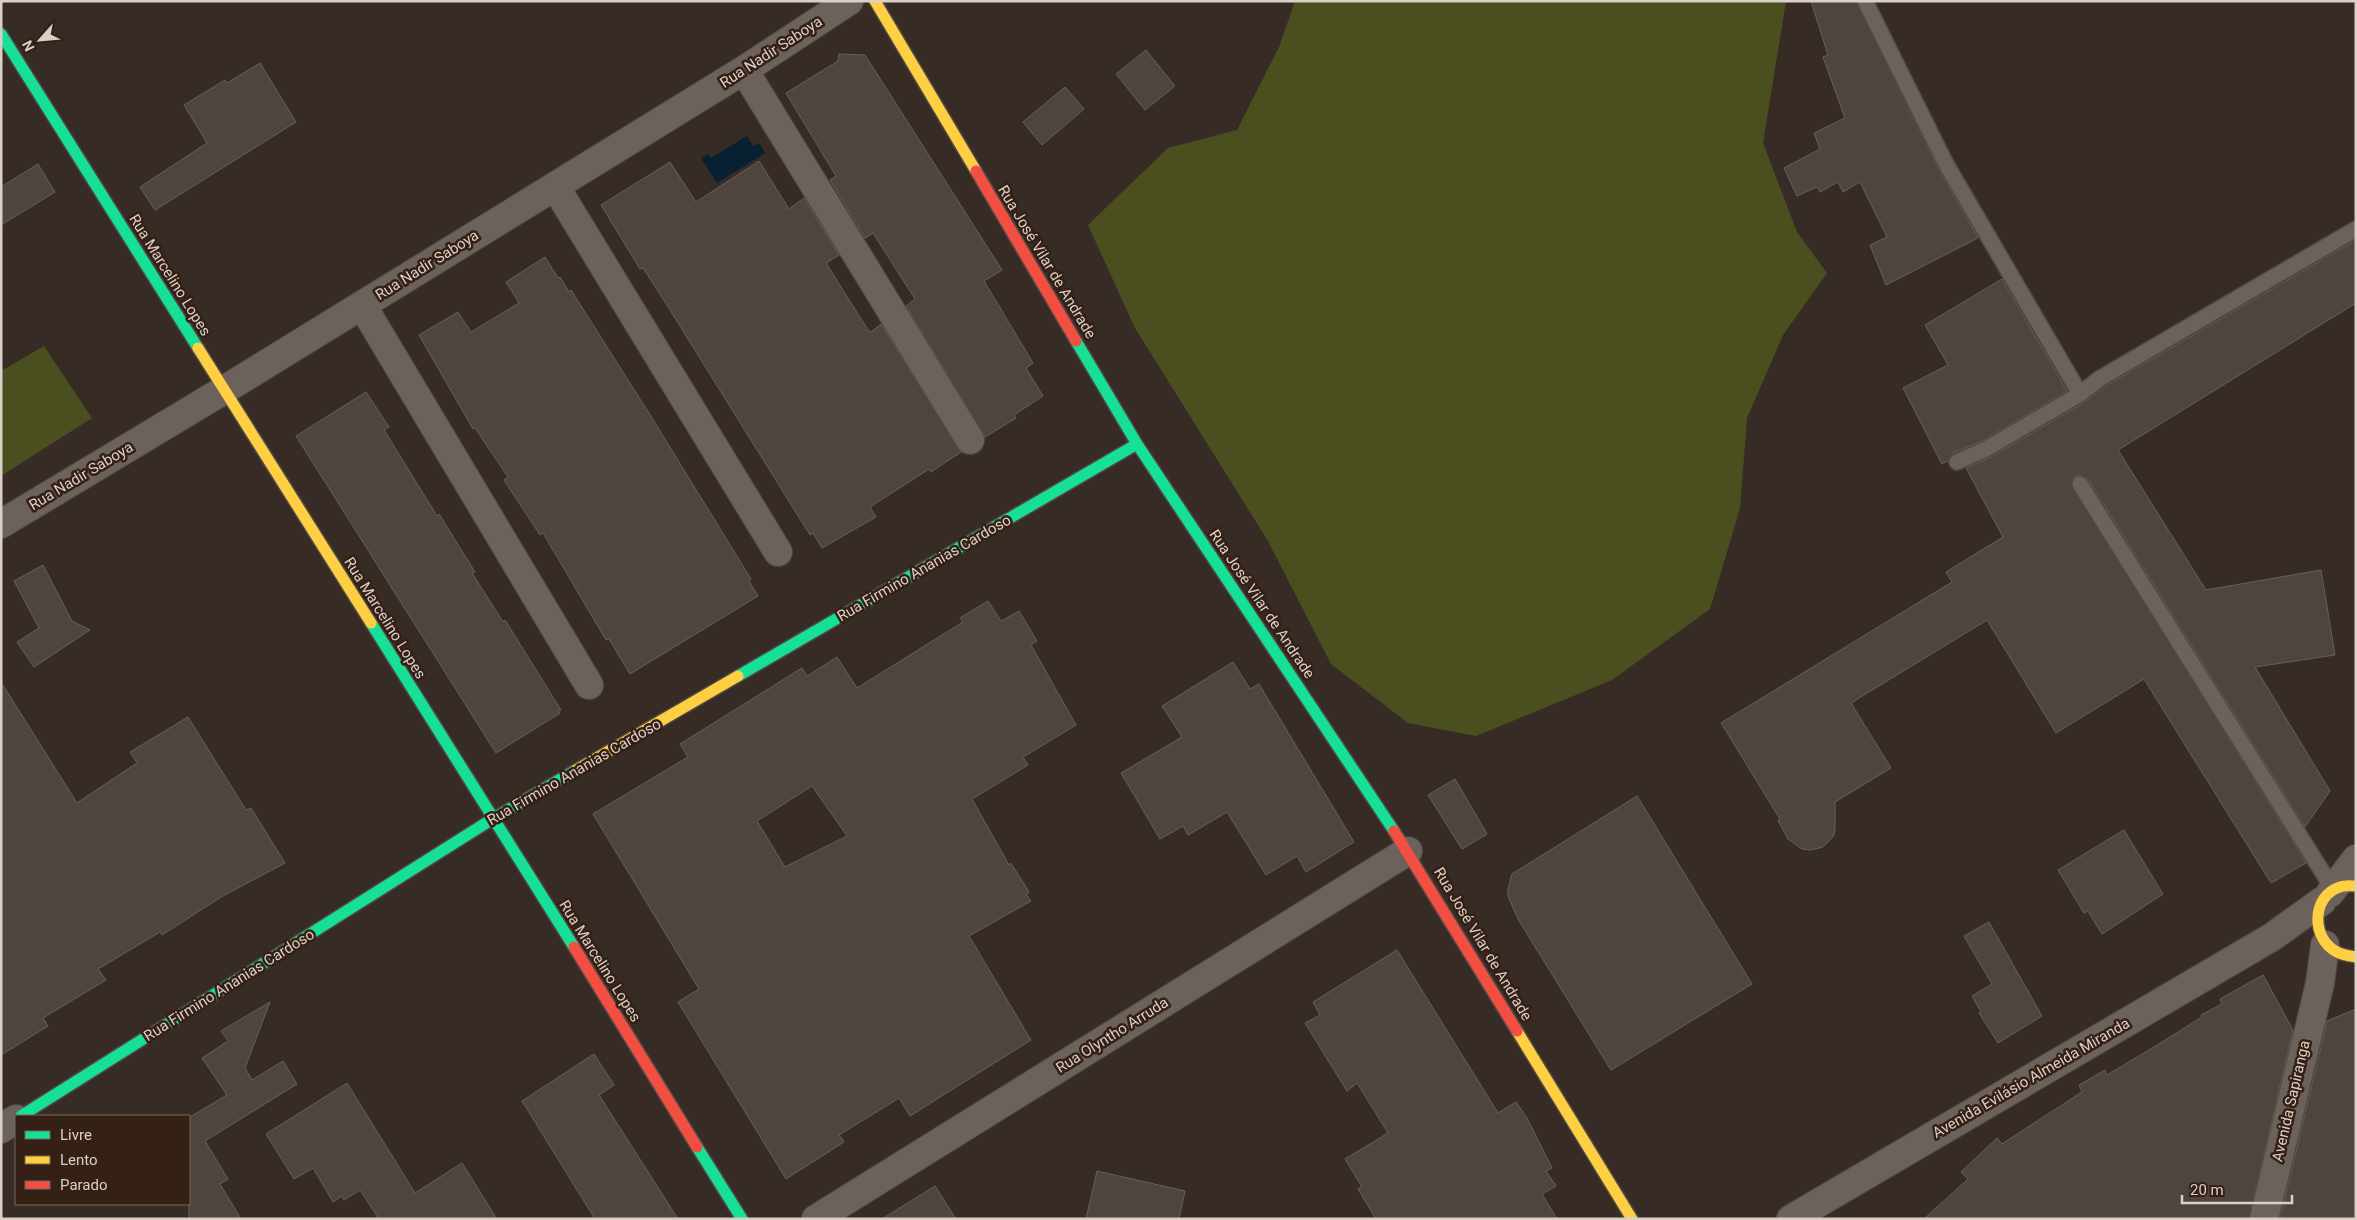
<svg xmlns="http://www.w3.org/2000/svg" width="2357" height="1220" viewBox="0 0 2357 1220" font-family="Roboto,sans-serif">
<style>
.green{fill:#4b4f20}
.water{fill:#082132}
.building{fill:#4e453f;stroke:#69605a;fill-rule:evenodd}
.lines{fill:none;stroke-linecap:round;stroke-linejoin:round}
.lane-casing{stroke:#534944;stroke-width:18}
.street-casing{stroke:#534944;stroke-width:30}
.fast-casing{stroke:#534944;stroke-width:14}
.slow-casing{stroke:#534944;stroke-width:14}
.jam-casing{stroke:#534944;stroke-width:14}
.lane{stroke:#6b625c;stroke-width:15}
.street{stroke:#6b625c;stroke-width:28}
.fast{stroke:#16e098;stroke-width:11}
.slow{stroke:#ffcf43;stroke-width:11}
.jam{stroke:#f24e42;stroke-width:11}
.labels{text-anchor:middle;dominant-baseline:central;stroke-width:5;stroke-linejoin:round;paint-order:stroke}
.street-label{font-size:15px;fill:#dccfc7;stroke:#342015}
</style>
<rect width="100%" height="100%" fill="#372c25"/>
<!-- green -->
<path class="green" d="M1295,1H1786L1763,143L1797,232L1827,273L1783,335L1747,418L1740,508L1710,609L1612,680L1476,736L1408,723L1331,664L1268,541L1135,328L1088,225L1168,148L1237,130L1279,47Z
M44,346L92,418L1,476V371Z"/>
<!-- water -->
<path class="water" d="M747,136L753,146L759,143L765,153L717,183L701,158L708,154L711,158Z"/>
<!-- building -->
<path class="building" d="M1811,1H1856L1938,168L1978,238L1886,285L1870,245L1887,237L1860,182L1843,192L1838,182L1820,192L1817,187L1797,196L1784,168L1820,149L1814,133L1845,118L1823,57L1828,55Z
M1146,50L1175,86L1145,110L1116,74Z
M839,54L865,55L1002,270L984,281L1033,363L1026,368L1043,396L1014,415L1016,418L985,437L906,306L915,299L873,233L865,238L830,180L836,176L786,93L838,61Z
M260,63L296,122L155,210L140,187L207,143L184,105L225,80L227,83Z
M1065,87L1084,109L1042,145L1023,122Z
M759,161L789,209L804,198L839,255L826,263L868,330L871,332L881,324L961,452L931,472L929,469L870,507L876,517L822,548L813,533L810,535L665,302L643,268L640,269L601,205L670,162L696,202Z
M38,164L55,192L1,225V187Z
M2356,240V303L2118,450L2206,590L2321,570L2335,655L2255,667L2330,791L2305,827L2088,479L2079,475L2075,476L2071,484L2306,863L2271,883L2144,679L2056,733L1987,620L1851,703L1891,768L1835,802V830L1833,837L1823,847L1811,850L1802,849L1788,839L1778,820L1780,819L1721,723L1952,582L1946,572L2003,537L1966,468L1991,457L2085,402L2104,387Z
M545,257L558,278L560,277L569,292L571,290L652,418L751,579L749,581L758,596L630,674L609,639L606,640L543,533L540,535L504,480L508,477L475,428L473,429L419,335L458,312L471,332L519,303L506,282Z
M2002,279L2067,391L1982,441L1953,453L1948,461L1942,464L1903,388L1948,365L1925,325Z
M366,392L389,427L384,430L437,516L439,514L475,572L472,573L503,622L505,620L561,710L558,711L560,713L496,753L296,436Z
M43,565L72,621L90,630L34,667L17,642L39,628L14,581Z
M988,601L1001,621L1019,611L1037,641L1031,645L1076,725L1023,757L1028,765L972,799L1009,865L1011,863L1029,892L1026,894L1031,901L969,936L1031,1040L910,1116L899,1098L839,1135L844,1142L786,1179L678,1002L699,989L593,814L688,757L680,744L802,668L807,676L837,657L857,688L963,622L960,618ZM812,786L847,836L785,867L757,821Z
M1233,662L1250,689L1259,684L1354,842L1306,872L1297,856L1266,875L1227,812L1188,835L1183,826L1160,839L1121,773L1182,737L1162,706Z
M1,682L77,803L137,763L130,752L188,717L246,810L251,808L285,863L221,897L162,935L160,932L98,969L106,980L43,1018L48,1026L1,1055Z
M1455,779L1487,834L1462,849L1428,795Z
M1637,796L1752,984L1611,1070L1518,919L1508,896V889L1512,874Z
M2124,830L2163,894L2102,934L2088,911L2084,913L2058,870Z
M1989,922L2042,1016L1998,1043L1979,1013L1981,1012L1972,996L1992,984L1964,936Z
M1397,950L1498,1113L1516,1102L1527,1118L1552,1168L1546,1171L1556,1186L1542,1194L1557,1219H1376L1358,1189L1362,1187L1345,1159L1388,1133L1357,1083L1347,1091L1305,1023L1320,1015L1313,1002Z
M2263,975L2293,1030L2249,1219H1924L1968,1179L1961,1172L1997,1138L2002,1144L2082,1092L2079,1085L2105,1070L2107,1075L2154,1047L2202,1017L2201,1015L2222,1004L2220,999Z
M270,1002L245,1068L252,1080L283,1061L297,1084L205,1141L228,1179L220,1184L241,1219H189V1115L190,1117L227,1095L202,1058L228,1041L221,1031Z
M2356,1009V1219H2280L2327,1021Z
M594,1054L614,1085L599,1095L678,1219H595L522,1101Z
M347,1083L415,1193L462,1163L497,1219H374L377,1216L360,1190L344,1200L342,1196L333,1202L313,1168L294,1179L266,1134Z
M1097,1171L1185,1191L1179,1219H1086Z
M935,1186L956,1219H882Z"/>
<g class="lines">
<!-- lane casing -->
<g class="lane-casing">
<path id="lane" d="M1865,1L1946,164L2080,394L2099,379L2356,229
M1957,462L1986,449L2080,394
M2080,484L2333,889"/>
</g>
<!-- street casing -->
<g class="street-casing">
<path id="street" d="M744,70L970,440
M555,186L778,552
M362,305L589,685
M1,524L224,390L744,70L849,1
M2330,893L2356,859
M1,1129L16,1119
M816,1219L1408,851
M1791,1219L2272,937L2322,901
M2264,1219L2320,983L2325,945"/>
</g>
<!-- fast casing -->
<g class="fast-casing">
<path id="fast" d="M1,34L198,348
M1076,341L1137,444L1394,831
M371,623L574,947
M738,676L1137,444
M21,1116L494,818L576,770
M697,1147L742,1219"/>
</g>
<!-- slow casing -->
<g class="slow-casing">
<path id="slow" d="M875,1L976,171
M198,348L371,623
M576,770L738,676
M2356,886C2351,886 2345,885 2340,887C2311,896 2311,939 2337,952C2342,955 2350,956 2356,957
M1517,1031L1632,1219"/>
</g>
<!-- jam casing -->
<g class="jam-casing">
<path id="jam" d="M976,171L1076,341
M1394,831L1517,1031
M574,947L697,1147"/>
</g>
<!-- lane -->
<use href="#lane" class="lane"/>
<!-- street -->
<use href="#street" class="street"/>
<!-- fast -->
<use href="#fast" class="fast"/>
<!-- slow -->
<use href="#slow" class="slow"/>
<!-- jam -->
<use href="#jam" class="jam"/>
</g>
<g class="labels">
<!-- street labels -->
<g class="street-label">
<text transform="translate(771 52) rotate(-33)">Rua Nadir Saboya</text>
<text transform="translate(1047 262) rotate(59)">Rua José Vilar de Andrade</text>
<text transform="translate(427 265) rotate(-32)">Rua Nadir Saboya</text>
<text transform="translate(170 275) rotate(58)">Rua Marcelino Lopes</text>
<text transform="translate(81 476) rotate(-31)">Rua Nadir Saboya</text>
<text transform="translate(924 568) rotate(-30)">Rua Firmino Ananias Cardoso</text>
<text transform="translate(1262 604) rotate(56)">Rua José Vilar de Andrade</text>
<text transform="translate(385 618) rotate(58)">Rua Marcelino Lopes</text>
<text transform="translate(574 772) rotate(-30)">Rua Firmino Ananias Cardoso</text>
<text transform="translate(1483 944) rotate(59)">Rua José Vilar de Andrade</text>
<text transform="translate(600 961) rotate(58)">Rua Marcelino Lopes</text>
<text transform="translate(229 985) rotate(-32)">Rua Firmino Ananias Cardoso</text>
<text transform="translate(1112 1035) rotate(-32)">Rua Olyntho Arruda</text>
<text transform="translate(2031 1078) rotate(-30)">Avenida Evilásio Almeida Miranda</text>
<text transform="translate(2291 1101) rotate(-77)">Avenida Sapiranga</text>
</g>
</g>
<!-- border -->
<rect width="2357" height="1220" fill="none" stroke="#dccfc7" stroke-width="5"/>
<!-- legend -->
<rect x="15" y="1115" width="175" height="90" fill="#342015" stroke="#77665c"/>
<rect x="25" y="1131" width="25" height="8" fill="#16e098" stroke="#77665c"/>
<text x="60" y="1140" font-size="15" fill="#dccfc7">Livre</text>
<rect x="25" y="1156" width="25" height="8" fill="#ffcf43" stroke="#77665c"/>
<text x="60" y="1165" font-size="15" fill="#dccfc7">Lento</text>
<rect x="25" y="1181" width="25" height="8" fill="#f24e42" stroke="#77665c"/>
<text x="60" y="1190" font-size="15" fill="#dccfc7">Parado</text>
<!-- north arrow -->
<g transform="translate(40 40) rotate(243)" stroke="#342015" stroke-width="4" paint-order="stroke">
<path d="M0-4L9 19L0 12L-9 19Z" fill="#dccfc7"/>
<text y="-8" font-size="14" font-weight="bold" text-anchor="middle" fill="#dccfc7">N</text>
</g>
<!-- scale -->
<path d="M2182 1195v8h110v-8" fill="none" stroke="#dccfc7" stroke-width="2.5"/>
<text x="2190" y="1195" font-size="15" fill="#dccfc7" stroke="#342015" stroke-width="4" paint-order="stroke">20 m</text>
</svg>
